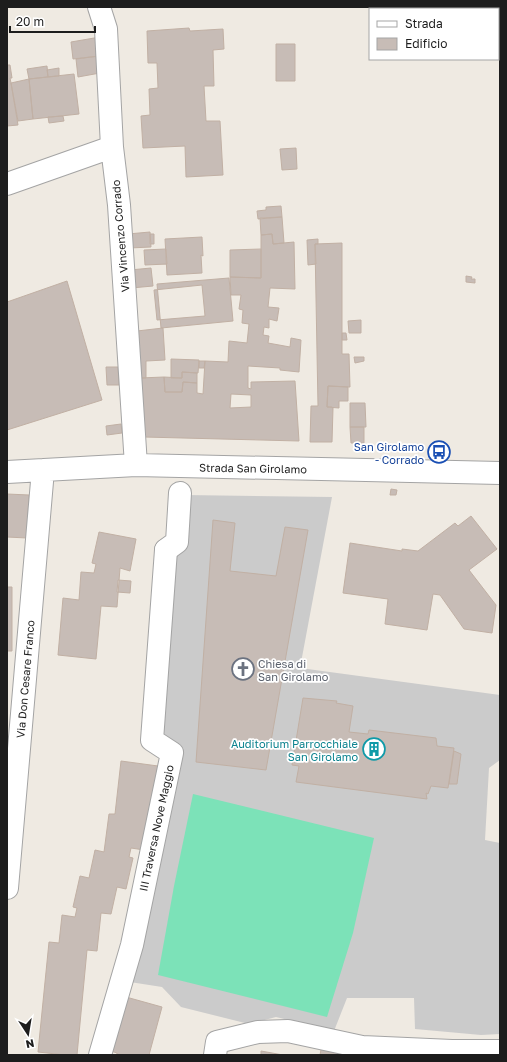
<svg xmlns="http://www.w3.org/2000/svg" width="507" height="1062" viewBox="0 0 507 1062" font-family="'Golos Text',sans-serif">
<style>
.religious{fill:#cbcbcb}
.pitch{fill:#7ce2b8}
.building{fill:#c7bcb6;stroke:#c1b0a4;fill-rule:evenodd}
.lines{fill:none;stroke-linecap:round;stroke-linejoin:round}
.pedestrian-casing{stroke:#a4a4a4;stroke-width:24}
.minor-casing{stroke:#a4a4a4;stroke-width:24}
.pedestrian{stroke:#fff;stroke-width:22}
.minor{stroke:#fff;stroke-width:22}
.labels{text-anchor:middle;dominant-baseline:central;stroke-width:3.5;stroke-linejoin:round;paint-order:stroke}
.street-label{font-size:11px;fill:#1d1d1d;stroke:#fff}
.transit-label{font-size:11px;fill:#164399;stroke:#fff;text-anchor:end}
.worship-label{font-size:11px;fill:#5b616d;stroke:#fff;text-anchor:start}
.culture-label{font-size:11px;fill:#0d838f;stroke:#fff;text-anchor:end}
</style>
<rect width="100%" height="100%" fill="#efeae2"/>
<!-- religious -->
<path class="religious" d="M184,495L332,497L300,668L500,695V760L489,768L485,840L500,843V1034L481,1035L415,1029L414,998H347L334,1031L276,1017L249,1024L181,1007L162,987L130,982L181,764L160,729L171,560Z"/>
<!-- pitch -->
<path class="pitch" d="M193,794L374,838L353,933L327,1017L158,975L174,886Z"/>
<!-- building -->
<path class="building" d="M189,28L190,31L223,29L224,49L213,50L214,86H204L206,121H220L223,175L186,177L185,146L143,148L141,116L150,115L149,89L158,88L157,63H148L147,31Z
M100,37L99,56L73,59L71,42Z
M276,44H295V81H276Z
M99,56L100,73L78,77L76,59Z
M7,65H10L12,78H10L11,83L18,125L7,126Z
M47,66L48,77L29,79L27,69Z
M59,68V76L48,77L47,70Z
M74,74L79,114L33,119L29,79Z
M29,79L33,119L18,121L11,83Z
M63,116L64,121L49,123L48,117Z
M296,148L297,169L282,170L280,149Z
M281,206L282,217L258,219L257,211L266,210V207Z
M282,217L284,243L273,244L272,234L261,235L260,218Z
M150,232L151,247L129,248L128,234Z
M150,234H154V244H150Z
M272,234L273,244L294,242L295,289L270,288L268,307L279,308L277,321L269,319V328L264,327L263,335L269,336L268,343L290,347L291,338L301,340L299,372L280,370V368L248,366V388L251,389V382L295,381L299,441L144,437L140,378L164,377L165,392H182L183,382L197,383V393L203,394L205,361L228,362L229,341L247,343L249,324L242,323L243,310L239,309L241,295H231L230,277L261,278V235ZM231,394L251,395V407L230,408Z
M202,237L203,256L201,255L202,273L167,275L165,239Z
M318,239V244H315L316,264L308,265L307,240Z
M342,243V354H349L350,387L328,386L327,407H332L333,408L332,442H310L311,406H318L315,244Z
M166,249L167,264L145,265L144,250Z
M261,249V278L230,277V250Z
M151,268L153,286L131,288L130,270Z
M466,276L472,277L471,279H475V283L466,282Z
M229,278L233,321L161,328L157,284Z
M67,281L102,400L7,430V302Z
M202,285L205,316L157,320L154,290Z
M361,320V333H349L348,321Z
M163,328L165,360L146,361V378H140L137,331Z
M342,333H346L347,340H342Z
M354,357H364V361L355,363Z
M171,359L199,360L198,373L182,372V378H171Z
M199,361H205L204,368H199Z
M106,367H118L119,385H107Z
M182,372L197,373V383L183,382L182,392H165L164,377L182,378Z
M328,386L348,387V401H339V408L327,407Z
M350,403H365L366,427H350Z
M121,424L122,433L107,435L106,426Z
M350,427H364V443H351Z
M391,489L397,490L396,495H390Z
M7,494L29,495L27,538L7,537Z
M471,516L497,549L469,570L496,605L492,633L464,629L440,595L433,594L427,630L385,624L388,599L343,593L350,543L402,551V549L418,551L455,523L458,526Z
M213,520L235,523L230,571L276,576L285,527L308,530L266,770L196,762Z
M99,532L136,539L130,571L120,568L117,607L101,606L96,659L58,655L63,598L79,600L81,572L94,573L96,564L92,563Z
M118,580L131,581L130,593L117,592Z
M7,587H12V651H7Z
M303,698L337,701L336,703L353,706L349,732L368,734L369,730L436,738L437,746L454,748L448,788L431,786L428,794L426,793L427,799L296,782L299,766L292,765Z
M454,751L461,754L457,784H449Z
M121,761L158,766L144,850L131,848L129,857L133,858L126,889L117,887L111,914L101,913L97,951L87,950L77,1055H65L38,1052L49,942L59,943L62,915L75,917L77,908L73,907L80,876L89,878L95,850L104,852L109,814H115Z
M126,997L162,1007L149,1055H117V1053L111,1051Z
M322,1044L342,1048L341,1055H320Z
M261,1051L283,1055H261Z"/>
<g class="lines">
<!-- pedestrian casing -->
<g class="pedestrian-casing">
<path id="pedestrian" d="M166,550L177,542L180,493"/>
</g>
<!-- minor casing -->
<g class="minor-casing">
<path id="minor" d="M99,7L106,29L112,147L119,205L136,465
M7,184L112,147
M7,472L136,465L500,473
M7,888L43,470
M100,1055L132,945L172,753L152,740L166,550
M215,1055L217,1042L258,1032L288,1031L362,1047L452,1051H500"/>
</g>
<!-- pedestrian -->
<use href="#pedestrian" class="pedestrian"/>
<!-- minor -->
<use href="#minor" class="minor"/>
</g>
<!-- icons -->
<defs>
<g id="bus-ring" transform="scale(1.15)"><circle r="9.5" fill="#fff" stroke="#1a4fb4" stroke-width="1.5"/><path d="M-5-6H5V4H4V6H2V4H-2V6H-4V4H-5ZM-3.5-4V0h7V-4ZM-3.5 1.2v1.5H-2V1.2ZM2 1.2v1.5H3.5V1.2Z" fill="#1a4fb4"/></g>
<g id="church-ring" transform="scale(1.15)"><circle r="9.5" fill="#fff" stroke="#6b7280" stroke-width="1.5"/><path d="M-1.2-6h2.4v3.5h3.3v2.4h-3.3V6h-2.4V-.1h-3.3v-2.4h3.3Z" fill="#6b7280"/></g>
<g id="building-ring" transform="scale(1.15)"><circle r="9.5" fill="#fff" stroke="#0f9aa8" stroke-width="1.5"/><path d="M-4-6H4V6H1V3H-1V6H-4ZM-2.5-4.3h1.7v1.8h-1.7ZM.8-4.3h1.7v1.8H.8ZM-2.5-1h1.7V.8h-1.7ZM.8-1h1.7V.8H.8Z" fill="#0f9aa8"/></g>
</defs>
<g fill-rule="evenodd">
<use href="#bus-ring" x="439" y="452"/>
<use href="#church-ring" x="243" y="669"/>
<use href="#building-ring" x="374" y="749"/>
</g>
<g class="labels">
<!-- street labels -->
<g class="street-label">
<text transform="translate(120 236) rotate(-95)">Via Vincenzo Corrado</text>
<text transform="translate(253 468) rotate(1)">Strada San Girolamo</text>
<text transform="translate(25 679) rotate(-85)">Via Don Cesare Franco</text>
<text transform="translate(156 828) rotate(-78)">III Traversa Nove Maggio</text>
</g>
<!-- transit labels -->
<g class="transit-label">
<text x="424" y="446">San Girolamo<tspan x="424" dy="13">- Corrado</tspan></text>
</g>
<!-- worship labels -->
<g class="worship-label">
<text x="258" y="663">Chiesa di<tspan x="258" dy="13">San Girolamo</tspan></text>
</g>
<!-- culture labels -->
<g class="culture-label">
<text x="358" y="743">Auditorium Parrocchiale<tspan x="358" dy="13">San Girolamo</tspan></text>
</g>
</g>
<!-- border -->
<rect width="507" height="1062" fill="none" stroke="#1d1d1d" stroke-width="16"/>
<!-- legend -->
<rect x="369" y="8" width="130" height="52" fill="#ffffff" stroke="#a5a5a5"/>
<rect x="377" y="21" width="20" height="6" fill="#ffffff" stroke="#a5a5a5"/>
<text x="405" y="28" font-size="12" fill="#1d1d1d">Strada</text>
<rect x="377" y="38" width="20" height="12" fill="#c7bcb6" stroke="#a5a5a5"/>
<text x="405" y="48" font-size="12" fill="#1d1d1d">Edificio</text>
<!-- north arrow -->
<g transform="translate(28 1034) rotate(168)" stroke="#ffffff" stroke-width="3" paint-order="stroke">
<path d="M0-3L7 15L0 10L-7 15Z" fill="#1d1d1d"/>
<text y="-6" font-size="11" font-weight="bold" text-anchor="middle" fill="#1d1d1d">N</text>
</g>
<!-- scale -->
<path d="M10 26v6h85v-6" fill="none" stroke="#1d1d1d" stroke-width="2"/>
<text x="16" y="26" font-size="12" fill="#1d1d1d" stroke="#ffffff" stroke-width="3" paint-order="stroke">20 m</text>
</svg>
